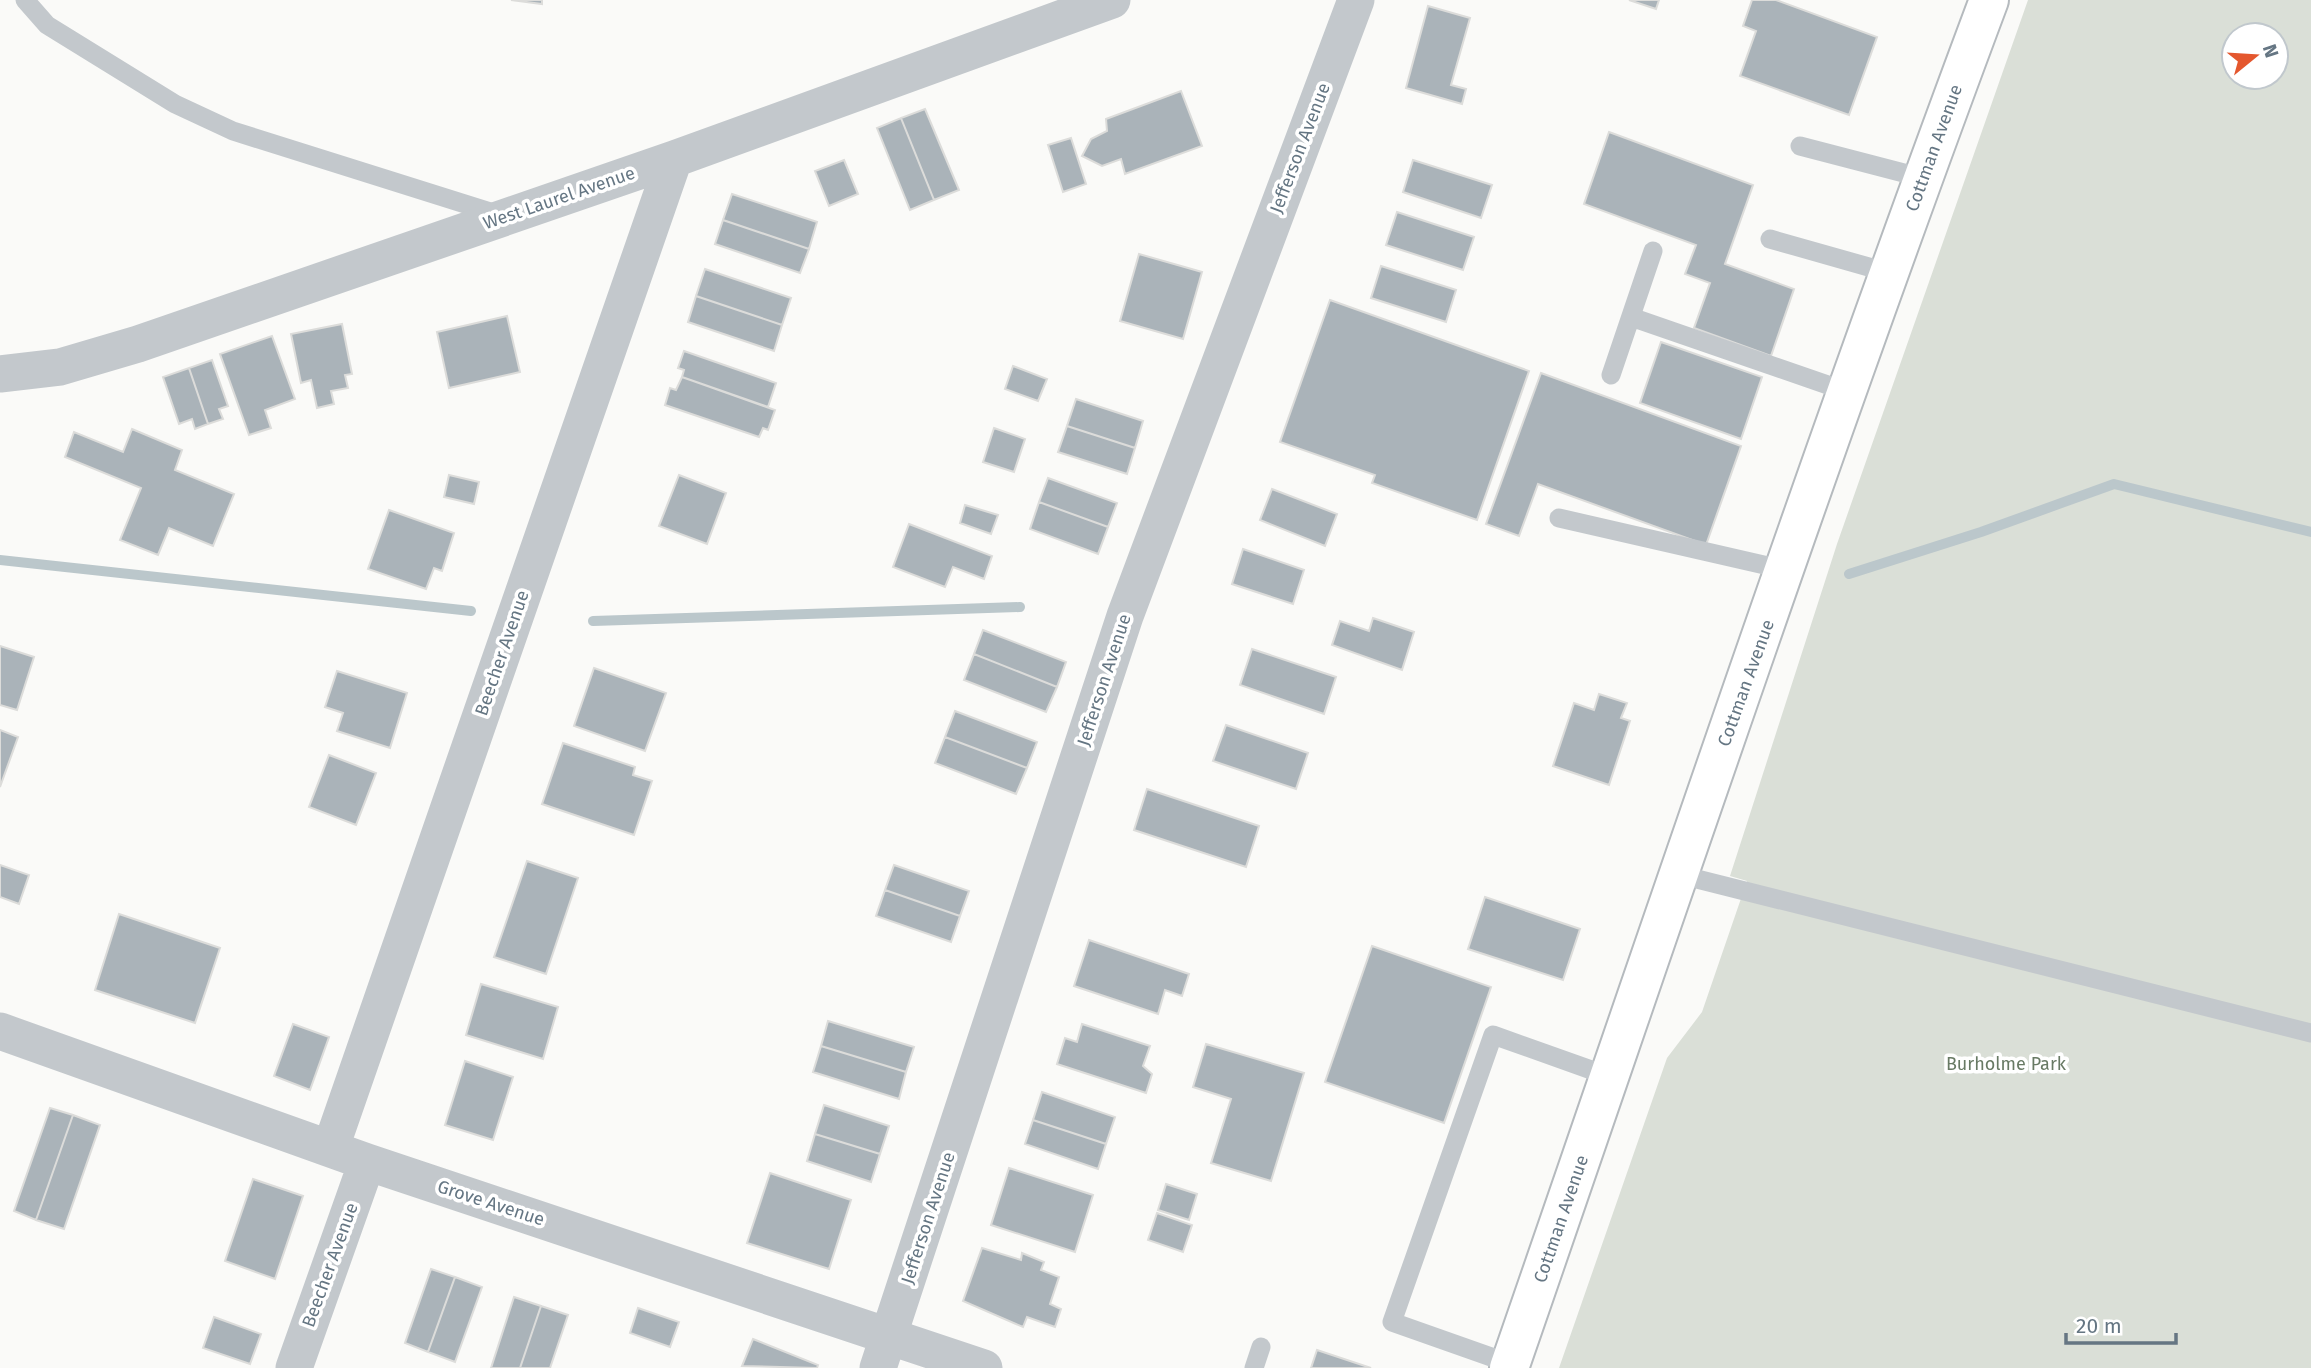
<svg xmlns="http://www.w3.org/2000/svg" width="2311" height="1368" viewBox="0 0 2311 1368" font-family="'Fira Sans',sans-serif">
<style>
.green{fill:#dadfd7;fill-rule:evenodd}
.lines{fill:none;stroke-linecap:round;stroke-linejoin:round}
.stream{stroke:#bbc7cb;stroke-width:10}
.building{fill:#aab3b9;stroke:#dcdcda;stroke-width:2}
.primary-casing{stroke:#b5babe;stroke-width:42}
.lane{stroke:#c3c8cc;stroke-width:19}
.street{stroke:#c3c8cc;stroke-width:37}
.primary{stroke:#fff;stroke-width:38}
.labels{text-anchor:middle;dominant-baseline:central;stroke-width:7;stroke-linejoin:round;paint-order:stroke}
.street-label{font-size:18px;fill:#657683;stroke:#fff}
.park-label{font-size:18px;fill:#687a64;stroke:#fff}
</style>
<rect width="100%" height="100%" fill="#fafaf8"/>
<!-- green -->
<path class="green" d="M2028,0H2311V1368H1559L1667,1058L1702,1012L1747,881L1730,876L1837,544ZM2234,35H2276V77H2234Z"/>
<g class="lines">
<!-- stream -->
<path class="stream" d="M0,560L471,611
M1849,574L1981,532L2114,484L2311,532
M593,621L1020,607"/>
</g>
<!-- building -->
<path class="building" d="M511,0H542V4Z
M1629,0H1659L1656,9Z
M1752,0H1776L1877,37L1849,115L1740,76L1756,31L1743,26Z
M1428,6L1470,18L1451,85L1466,89L1462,104L1406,88Z
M1181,91L1202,146L1125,174L1121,159L1102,166L1082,156L1091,139L1107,131L1106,119Z
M925,109L959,190L934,200L901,118Z
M901,118L934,200L910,210L877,128Z
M1609,132L1753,185L1725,264L1794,289L1771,356L1694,328L1710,283L1685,274L1696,245L1584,204Z
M1071,138L1086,184L1063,192L1048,145Z
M844,160L858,194L829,206L815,171Z
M1413,160L1492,185L1481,218L1403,192Z
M732,194L817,222L809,249L723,220Z
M1397,212L1474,237L1463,270L1386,245Z
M723,220L809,249L800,273L715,244Z
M1139,254L1202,272L1183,339L1120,321Z
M1381,266L1456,290L1446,322L1371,298Z
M705,269L791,298L782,325L696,296Z
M696,296L782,325L774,351L688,322Z
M1330,300L1529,371L1477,520L1372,483L1375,475L1280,442Z
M507,316L520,372L449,388L437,332Z
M342,324L352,374L345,375L348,388L331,391L334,404L317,408L311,380L301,383L291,334Z
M272,336L295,399L265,410L271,428L249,435L220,354Z
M1661,342L1762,377L1741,439L1640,403Z
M684,351L776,383L768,407L682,377L684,370L678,368Z
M212,360L228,406L219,409L223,419L208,424L189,368Z
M1013,366L1047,379L1038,401L1005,389Z
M189,368L208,424L195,429L192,419L179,424L163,377Z
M1541,373L1741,446L1706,545L1538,484L1519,536L1486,524Z
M682,377L775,410L768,430L763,428L759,437L665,405L670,388L676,390Z
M1076,399L1143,421L1135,448L1067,426Z
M1067,426L1135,448L1127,474L1058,452Z
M994,428L1025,439L1014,472L983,462Z
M132,429L182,450L175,470L234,494L213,546L169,528L158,555L120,540L141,488L65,457L74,432L123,452Z
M449,475L479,482L474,504L444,497Z
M679,475L726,493L707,544L659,526Z
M1048,478L1117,503L1108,527L1039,502Z
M1272,489L1337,514L1325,546L1260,520Z
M1039,502L1108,527L1098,554L1030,529Z
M965,505L998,515L991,534L960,523Z
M389,510L454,533L442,571L434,568L426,589L368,569Z
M909,524L992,556L984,579L953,567L945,587L893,567Z
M1243,549L1304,570L1293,604L1232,584Z
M1373,618L1414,632L1402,670L1332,645L1340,621L1369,631Z
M983,630L1066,662L1057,687L974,654Z
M0,646L34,657L17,710L0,705Z
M1252,649L1336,677L1324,714L1240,685Z
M974,654L1057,687L1046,712L964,680Z
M594,668L666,693L645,751L574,726Z
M337,671L407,693L390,748L337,731L343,713L325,707Z
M1599,694L1627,703L1621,718L1630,721L1609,785L1553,766L1574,703L1594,710Z
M955,711L1037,742L1027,768L945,737Z
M1226,725L1308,753L1296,789L1213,761Z
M0,730L18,737L0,787Z
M945,737L1027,768L1016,794L935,763Z
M563,743L635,767L633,775L652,781L634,835L542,804Z
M329,755L376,773L356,825L309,807Z
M1147,789L1259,826L1246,867L1134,830Z
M527,861L578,878L546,974L494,957Z
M0,865L29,875L19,904L0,897Z
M894,865L969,891L960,916L885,890Z
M885,890L960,916L951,942L876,916Z
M1485,897L1580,929L1563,980L1468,949Z
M119,914L220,948L195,1023L95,990Z
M1089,940L1189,974L1182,996L1165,990L1158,1014L1074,986Z
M1372,946L1491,987L1444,1123L1325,1082Z
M481,984L558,1007L543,1059L466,1035Z
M828,1021L914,1047L906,1072L821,1046Z
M293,1024L329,1037L310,1090L274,1076Z
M1082,1024L1150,1046L1143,1066L1152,1074L1146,1093L1057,1064L1065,1038L1077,1042Z
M1206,1044L1304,1073L1271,1181L1211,1163L1231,1099L1193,1087Z
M821,1046L906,1072L899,1099L813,1072Z
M465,1061L513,1077L493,1140L445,1125Z
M1042,1092L1115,1117L1106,1144L1033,1120Z
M824,1105L889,1126L880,1154L815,1134Z
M50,1108L73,1115L36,1220L14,1211Z
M73,1115L100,1125L64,1229L36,1220Z
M1033,1120L1106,1144L1098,1169L1025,1144Z
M815,1134L880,1154L871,1182L807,1161Z
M1009,1168L1093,1195L1075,1252L991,1225Z
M770,1173L851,1200L829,1269L747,1243Z
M253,1179L303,1196L275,1279L225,1261Z
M1166,1184L1197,1194L1189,1220L1158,1210Z
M1157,1213L1192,1225L1183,1252L1148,1240Z
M982,1248L1021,1260L1022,1253L1044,1262L1041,1270L1059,1277L1050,1304L1061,1309L1055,1327L1027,1317L1023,1327L963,1301Z
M431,1269L455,1277L428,1352L405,1343Z
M455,1277L482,1287L455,1362L428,1352Z
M514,1297L541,1306L520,1368H491Z
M541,1306L568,1315L550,1368H520Z
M638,1308L679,1322L670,1347L630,1333Z
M214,1317L261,1334L250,1364L203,1348Z
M753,1339L818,1365L817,1368L742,1366Z
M1317,1350L1371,1368H1311Z"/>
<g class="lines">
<!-- primary casing -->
<g class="primary-casing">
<path id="primary" d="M1509,1368C1667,911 1820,452 1989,0"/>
</g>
<!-- lane -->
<path class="lane" d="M25,0L47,25L175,104L233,131L500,215
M1800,146L1923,178
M1770,239L1890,273
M1631,317L1848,392
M1611,375L1653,251
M1559,518L1786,570
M1677,874L2311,1033
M1511,1364L1392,1322L1493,1035L1611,1077
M1254,1368L1261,1347"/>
<!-- street -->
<path class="street" d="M0,374L60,367L138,344L674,159L1112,0
M0,1031L367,1162L984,1368
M331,1147L674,159
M294,1368L367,1162
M878,1368L1125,616L1356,0"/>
<!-- primary -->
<use href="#primary" class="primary"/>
</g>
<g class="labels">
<!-- street labels -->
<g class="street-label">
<text transform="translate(1300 148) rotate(-69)">Jefferson Avenue</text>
<text transform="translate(1934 148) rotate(-70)">Cottman Avenue</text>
<text transform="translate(559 198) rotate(-19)">West Laurel Avenue</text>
<text transform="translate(502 653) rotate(-71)">Beecher Avenue</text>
<text transform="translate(1104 680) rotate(-72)">Jefferson Avenue</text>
<text transform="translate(1746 683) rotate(-70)">Cottman Avenue</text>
<text transform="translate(491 1203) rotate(18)">Grove Avenue</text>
<text transform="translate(928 1218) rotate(-72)">Jefferson Avenue</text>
<text transform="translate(1561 1219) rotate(-71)">Cottman Avenue</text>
<text transform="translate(330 1265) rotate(-70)">Beecher Avenue</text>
</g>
<!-- park labels -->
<g class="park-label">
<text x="2006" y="1064">Burholme Park</text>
</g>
</g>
<!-- north arrow -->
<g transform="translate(2255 56) rotate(72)"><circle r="33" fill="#ffffff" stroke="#c1c8cd" stroke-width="2"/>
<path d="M0-5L12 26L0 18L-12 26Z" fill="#e4572e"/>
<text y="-10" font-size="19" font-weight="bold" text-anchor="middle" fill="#657683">N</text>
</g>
<!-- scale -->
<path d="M2066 1333v10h110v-10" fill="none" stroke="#657683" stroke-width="3.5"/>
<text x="2076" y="1333" font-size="21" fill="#657683" stroke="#ffffff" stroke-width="5" paint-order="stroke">20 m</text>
</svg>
